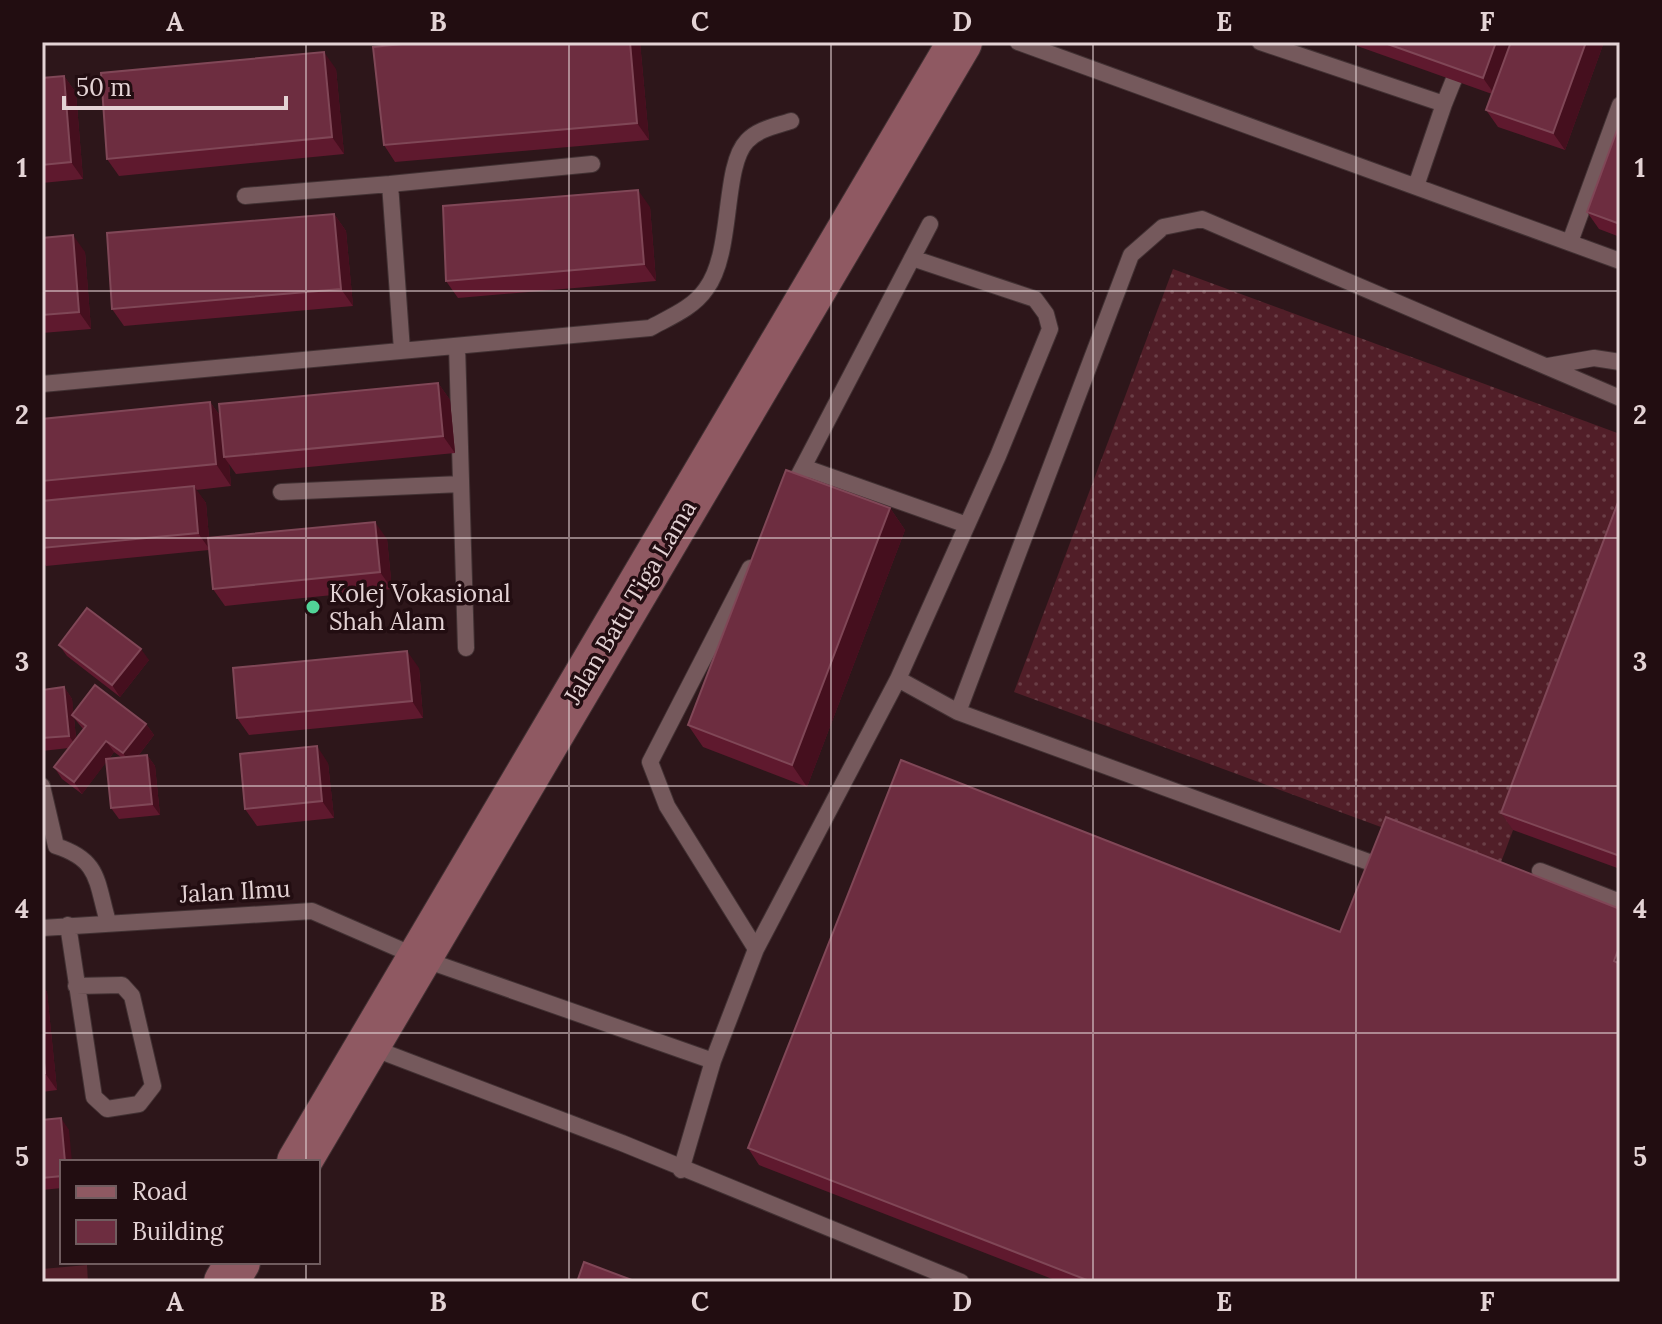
<svg xmlns="http://www.w3.org/2000/svg" width="1662" height="1324" viewBox="0 0 1662 1324" font-family="Lora,serif">
<style>
.grass{fill:url(#grass-dots)}
.garden{fill:#511e28}
.lines{fill:none;stroke-linecap:round;stroke-linejoin:round}
.service-casing{stroke:#423133;stroke-width:18}
.secondary-casing{stroke:#423133;stroke-width:46}
.service{stroke:#75595c;stroke-width:16}
.secondary{stroke:#8f5962;stroke-width:44}
.wall{fill:#5f192e;fill-rule:evenodd}
.shaded-wall{fill:#450f1e}
.building{fill:#6d2d40;stroke:#804757;stroke-width:2}
.grid{fill:none;stroke:#e4d3d5;stroke-width:2;stroke-opacity:0.55}
.poi-dot{fill:#51d397;stroke:#220d11;stroke-width:3}
.labels{text-anchor:middle;dominant-baseline:central;stroke-width:7;stroke-linejoin:round;paint-order:stroke}
.poi-label{font-size:24px;fill:#e4d3d5;stroke:#220d11;text-anchor:start}
.street-label{font-size:24px;fill:#e4d3d5;stroke:#220d11}
.neatline{fill:none;stroke:#e4d3d5;stroke-width:3}
.grid-label{font-size:26px;text-anchor:middle;font-weight:bold;fill:#e4d3d5}
</style>
<defs>
<pattern id="grass-dots" width="8" height="8" patternUnits="userSpaceOnUse" patternTransform="scale(2)"><rect width="8" height="8" fill="#511e28"/><path d="M2 2h.1M6 6h.1" fill="none" stroke="#6a3e46" stroke-width="1.8" stroke-linecap="round"/></pattern>
</defs>
<rect width="100%" height="100%" fill="#2d161a"/>
<!-- grass -->
<path class="grass" d="M1173,269L1620,434V546L1498,870L1014,692Z"/>
<!-- garden -->
<path class="garden" d="M87,1265L88,1282H42V1269Z"/>
<g class="lines">
<!-- service casing -->
<g class="service-casing">
<path id="service" d="M1018,42L1620,261
M1260,42L1444,104L1416,186
M1444,104L1469,42
M245,196L390,184
M1570,242L1620,105
M457,346L466,648
M402,350L390,184L592,164
M1548,366L1594,358L1620,362
M42,384L650,328C670,317 693,308 706,289C734,252 722,167 747,141C758,129 776,126 791,121
M803,467L967,525
M281,492L461,484
M789,494L930,224
M750,568L650,762L667,806L756,949
M898,679L958,712L1388,869
M958,712L1131,255L1163,227L1202,219L1620,398
M42,786L56,846C100,860 96,881 108,922
M1540,871L1620,902
M68,925L94,1097L107,1109L139,1104L153,1086L132,996L122,985L76,986
M42,928L312,911L420,958L713,1061
M370,1047L622,1143L961,1282
M681,1170L713,1061L756,949L898,679L998,456L1050,329L1046,314L1035,299L912,258"/>
</g>
<!-- secondary casing -->
<g class="secondary-casing">
<path id="secondary" d="M299,1162L960,42
M226,1282L238,1262"/>
</g>
<!-- service -->
<use href="#service" class="service"/>
<!-- secondary -->
<use href="#secondary" class="secondary"/>
</g>
<!-- wall -->
<path class="wall" d="M640,42L649,140L395,162L384,145Z
M1346,42H1604L1565,150L1498,127L1486,110L1492,94Z
M336,69L344,154L119,176L107,159Z
M64,76L76,93L83,179L42,183V78Z
M1620,122V237L1599,229L1587,212Z
M650,207L656,281L458,298L446,281Z
M334,214L346,231L353,306L124,326L112,309Z
M42,238L85,252L91,329L42,333Z
M438,383L450,400L455,453L236,474L229,464L231,486L196,490L206,503L209,538L387,539L392,589L225,606L213,589L209,550L46,566L42,560V419L210,402L221,417Z
M1620,497V869L1513,830L1501,813Z
M890,508L905,530L807,787L703,747L688,725Z
M59,645L149,660L120,697L67,656Z
M419,668L423,718L249,735L237,718Z
M64,687L72,699L73,713L146,724L154,735L138,756L147,755L155,766L160,815L119,819L111,808L106,762L82,794L62,779L54,767L69,748L42,751V690ZM74,718L83,729L76,738ZM114,752L121,757L109,759Z
M328,763L334,818L257,826L245,809Z
M42,985L47,992L57,1090L42,1092Z
M42,1120L69,1130L62,1162V1188L42,1190Z
M748,1148L1620,1282H1060L759,1165Z"/>
<!-- shaded-wall -->
<path class="shaded-wall" d="M630,42H640L649,140L637,123Z
M1496,42H1514L1495,95L1483,78Z
M1586,42H1604L1565,150L1553,133Z
M324,52L336,69L344,154L332,137Z
M64,76L76,93L83,179L71,162Z
M638,190L650,207L656,281L644,264Z
M334,214L346,231L353,306L341,289Z
M73,235L85,252L91,329L79,312Z
M438,383L450,400L455,453L443,436Z
M210,402L226,424L224,457L229,464L231,486L216,464Z
M194,486L206,503L210,550L198,533Z
M890,508L905,530L807,787L792,765Z
M375,522L387,539L392,589L380,572Z
M141,649L149,660L120,697L112,685Z
M407,651L419,668L423,718L412,701Z
M64,687L72,699L74,716L72,715L74,718L77,747L69,736Z
M146,724L154,735L131,765L123,753Z
M106,741L114,752L82,794L74,782Z
M317,746L328,763L334,818L322,801Z
M147,755L155,766L160,815L152,804Z
M1620,945V970L1614,961Z
M42,985L47,992L57,1090L45,1073L42,1042Z
M61,1118L69,1130L72,1162H65Z"/>
<!-- building -->
<path class="building" d="M422,42H630L637,123L384,145L373,47Z
M1382,42H1496L1483,78Z
M1511,42H1586L1553,133L1486,110Z
M324,52L332,137L107,159L101,73Z
M64,76L71,162L42,165V78Z
M1620,122V224L1587,212Z
M638,190L644,264L446,281L443,206Z
M334,214L341,289L112,309L107,233Z
M73,235L79,312L42,315V238Z
M438,383L443,436L224,457L219,404Z
M210,402L216,464L42,481V419Z
M786,470L890,508L792,765L688,725Z
M194,486L198,533L42,548V501Z
M1620,497V856L1501,813Z
M375,522L380,572L213,589L208,538Z
M87,608L141,649L112,685L59,645Z
M407,651L412,701L237,718L233,668Z
M95,685L146,724L123,753L106,741L74,782L54,767L86,726L72,715Z
M64,687L69,736L42,738V690Z
M317,746L322,801L245,809L240,754Z
M147,755L152,804L111,808L106,759Z
M901,760L1340,932L1386,817L1620,909V945L1614,961L1620,964V1282H1092L748,1148Z
M42,1042L45,1073H42Z
M61,1118L65,1162H62V1176L42,1178V1120Z
M584,1262L637,1282H577Z"/>
<!-- grid -->
<path class="grid" d="M306,42V1162M569,42V1282M831,42V1282M1093,42V1282M1356,42V1282M42,291H1620M42,538H1620M42,786H1620M42,1033H1620M306,1262V1282"/>
<!-- markers -->
<circle class="poi-dot" cx="313" cy="607" r="8"/>
<g class="labels">
<!-- poi labels -->
<g class="poi-label">
<text x="329" y="593">Kolej Vokasional<tspan x="329" dy="28">Shah Alam</tspan></text>
</g>
<!-- street labels -->
<g class="street-label">
<text transform="translate(630 602) rotate(-59)">Jalan Batu Tiga Lama</text>
<text transform="translate(235 891) rotate(-3)">Jalan Ilmu</text>
</g>
</g>
<!-- border -->
<rect width="1662" height="1324" fill="none" stroke="#220d11" stroke-width="88"/>
<!-- legend -->
<rect x="60" y="1160" width="260" height="104" fill="#220d11" stroke="#705c5f" stroke-width="2"/>
<rect x="76" y="1186" width="40" height="12" fill="#8f5962" stroke="#705c5f" stroke-width="2"/>
<text x="132" y="1200" font-size="24" fill="#e4d3d5">Road</text>
<rect x="76" y="1220" width="40" height="24" fill="#6d2d40" stroke="#705c5f" stroke-width="2"/>
<text x="132" y="1240" font-size="24" fill="#e4d3d5">Building</text>
<!-- scale -->
<path d="M64 96v12h222v-12" fill="none" stroke="#e4d3d5" stroke-width="4"/>
<text x="76" y="96" font-size="24" fill="#e4d3d5" stroke="#220d11" stroke-width="6" paint-order="stroke">50 m</text>
<rect x="44" y="44" width="1574" height="1236" class="neatline"/>
<g class="grid-label">
<text x="175" y="31">A</text>
<text x="438" y="31">B</text>
<text x="700" y="31">C</text>
<text x="962" y="31">D</text>
<text x="1224" y="31">E</text>
<text x="1487" y="31">F</text>
<text x="22" y="177">1</text>
<text x="1640" y="177">1</text>
<text x="22" y="424">2</text>
<text x="1640" y="424">2</text>
<text x="22" y="671">3</text>
<text x="1640" y="671">3</text>
<text x="22" y="918">4</text>
<text x="1640" y="918">4</text>
<text x="22" y="1166">5</text>
<text x="1640" y="1166">5</text>
<text x="175" y="1311">A</text>
<text x="438" y="1311">B</text>
<text x="700" y="1311">C</text>
<text x="962" y="1311">D</text>
<text x="1224" y="1311">E</text>
<text x="1487" y="1311">F</text>
</g>
</svg>
